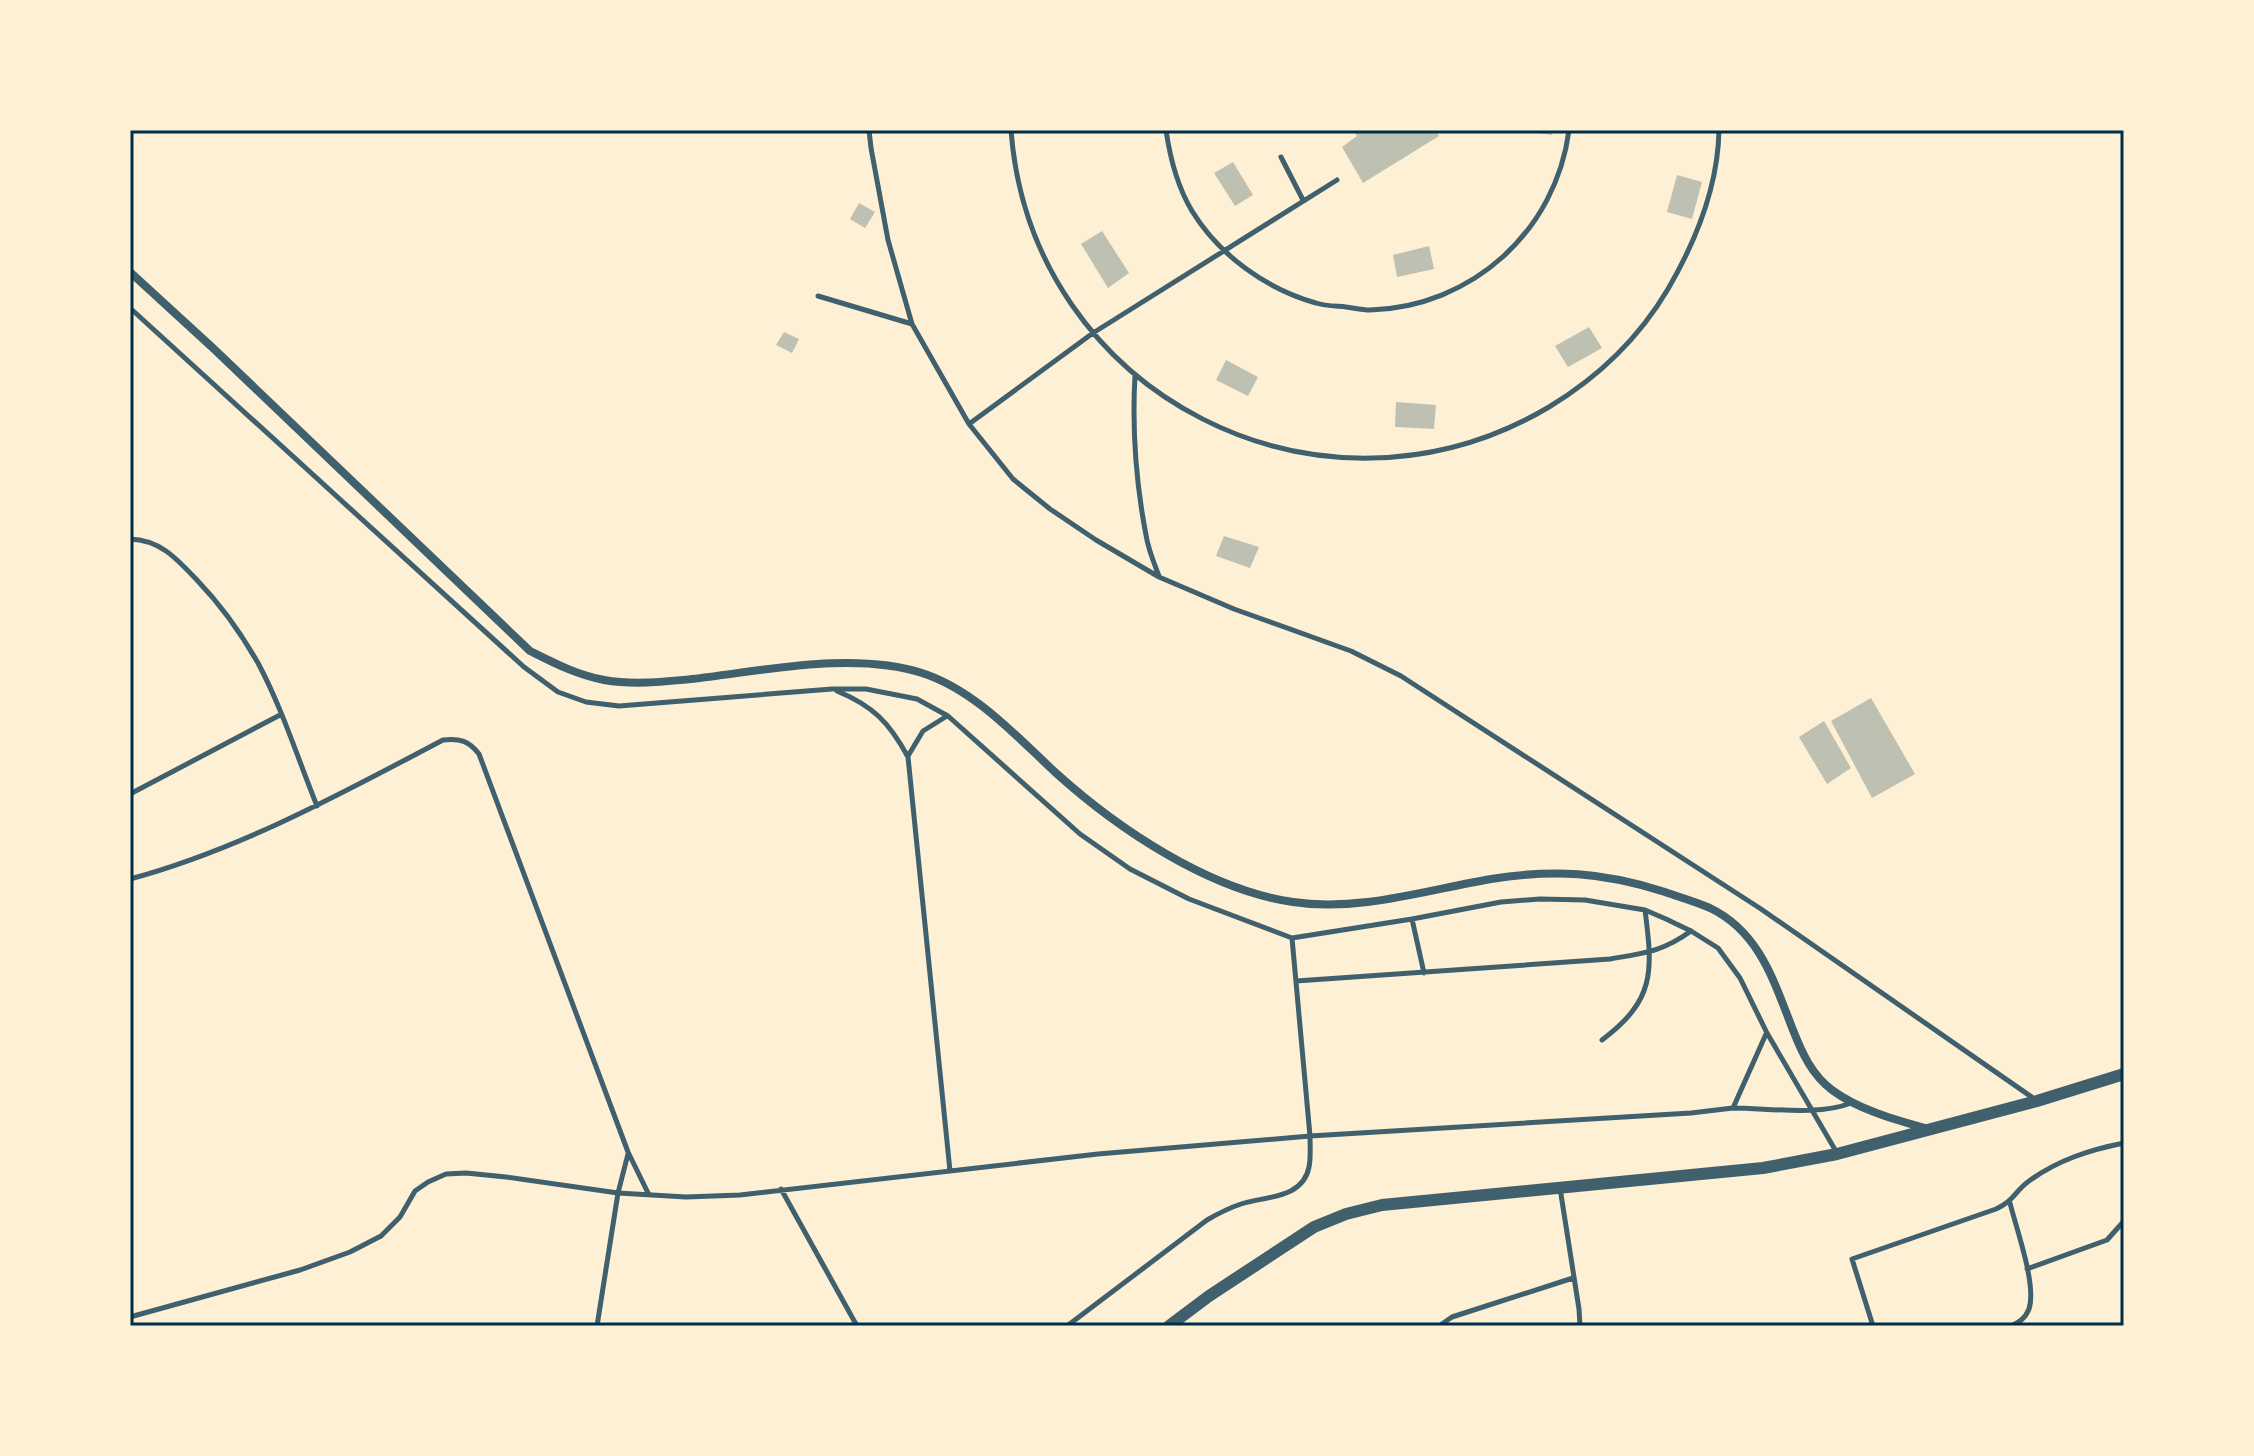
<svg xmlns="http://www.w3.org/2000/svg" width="2254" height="1456" viewBox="0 0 2254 1456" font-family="Figtree,sans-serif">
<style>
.building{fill:#bec0b2}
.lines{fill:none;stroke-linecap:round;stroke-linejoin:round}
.service{stroke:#3f606c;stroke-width:5}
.minor{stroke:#3f606c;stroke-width:8}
.tertiary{stroke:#3f606c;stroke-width:12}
.neatline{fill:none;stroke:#003049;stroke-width:3}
</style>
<rect width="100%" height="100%" fill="#fdf0d5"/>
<!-- building -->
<path class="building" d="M1353,130H1436L1439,136L1363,183L1342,147L1357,136Z
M1530,130H1552V135L1530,132Z
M1233,162L1253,195L1235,206L1214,173Z
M1677,175L1702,182L1692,219L1667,212Z
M859,203L875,212L865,228L850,219Z
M1102,231L1129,273L1108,288L1081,244Z
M1429,246L1434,269L1397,277L1393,255Z
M1589,327L1602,348L1568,367L1555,346Z
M784,332L799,339L792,353L776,345Z
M1226,360L1258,377L1248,396L1216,380Z
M1396,402L1436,405L1434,429L1395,427Z
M1224,536L1259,547L1250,568L1216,556Z
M1871,698L1915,774L1872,798L1831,721Z
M1824,721L1851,768L1827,784L1799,737Z"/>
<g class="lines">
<!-- service -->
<path class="service" d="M869,130L871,148L888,240L912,324L969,424L1013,479L1050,509L1096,540L1159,577L1234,609L1351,651L1401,676L1761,909L2036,1100
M1011,130C1031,396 1322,542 1549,407C1597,378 1639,338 1668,289C1696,241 1718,186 1719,130
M1166,130C1170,158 1177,186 1192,211C1219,255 1266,289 1316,303C1325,306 1336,306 1346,307C1354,308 1362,310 1370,310C1472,307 1556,231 1569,130
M1281,157L1303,200
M818,296L912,324
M130,308L524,667L558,692L586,702L619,706L832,689H866L917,699L948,716L1080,834L1130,869L1189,899L1292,938L1412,919L1501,902L1540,899L1585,900L1645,910L1666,919L1691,931L1718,948L1740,978L1767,1033L1837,1153
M1135,375C1132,428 1136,483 1146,535C1148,549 1154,563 1159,576
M969,424L1093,333L1337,180
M130,539C160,540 176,558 196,579C220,604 241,633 258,663C282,708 298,759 317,806
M837,691C873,706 889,722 908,757L950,1171
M908,756L923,731L947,716
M130,794L280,715
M130,879C241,849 342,793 443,740C460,738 469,741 479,754L628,1152L649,1195
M1412,919L1424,973
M1296,981L1610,959C1644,953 1662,952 1691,931
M1602,1040C1655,1000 1653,972 1645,910
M1733,1108C1768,1108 1819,1116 1851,1103
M1560,1188L1579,1309L1580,1326
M781,1189L857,1326
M2010,1203C2016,1228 2037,1285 2029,1309C2025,1319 2019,1322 2011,1326
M2027,1269L2107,1240L2124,1221
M130,1317L300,1270L350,1252L381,1236L400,1217L415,1191L428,1182L446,1174L466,1173L506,1177L618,1193L686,1197L740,1195L1098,1154L1310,1136L1691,1113L1733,1108L1766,1034
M597,1326L618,1193L628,1154
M1067,1326L1207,1220C1219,1213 1229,1208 1241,1204C1265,1196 1303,1199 1309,1167C1311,1158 1310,1146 1310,1136L1292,938
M1439,1326L1452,1317L1573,1278
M1873,1326L1852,1259L1996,1209C2014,1201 2015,1191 2029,1181C2058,1160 2089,1150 2124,1143"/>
<!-- minor -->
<path class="minor" d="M130,272L214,349L530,651C554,663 577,675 604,680C633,685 662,682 692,679C763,671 853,651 922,673C975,690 1017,737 1056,773C1118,829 1209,890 1293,902C1359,912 1426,890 1491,879C1553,869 1604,872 1665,892C1679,897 1696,902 1710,908C1760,932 1774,982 1793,1030C1802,1053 1812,1075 1832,1090C1859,1110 1896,1120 1928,1129"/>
<!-- tertiary -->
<path class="tertiary" d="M1169,1326L1209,1296L1314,1227L1346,1214L1382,1205L1763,1168L1837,1154L2037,1101L2124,1074"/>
</g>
<!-- border -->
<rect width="2254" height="1456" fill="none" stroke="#fdf0d5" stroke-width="264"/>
<rect x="132" y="132" width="1990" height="1192" class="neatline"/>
</svg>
